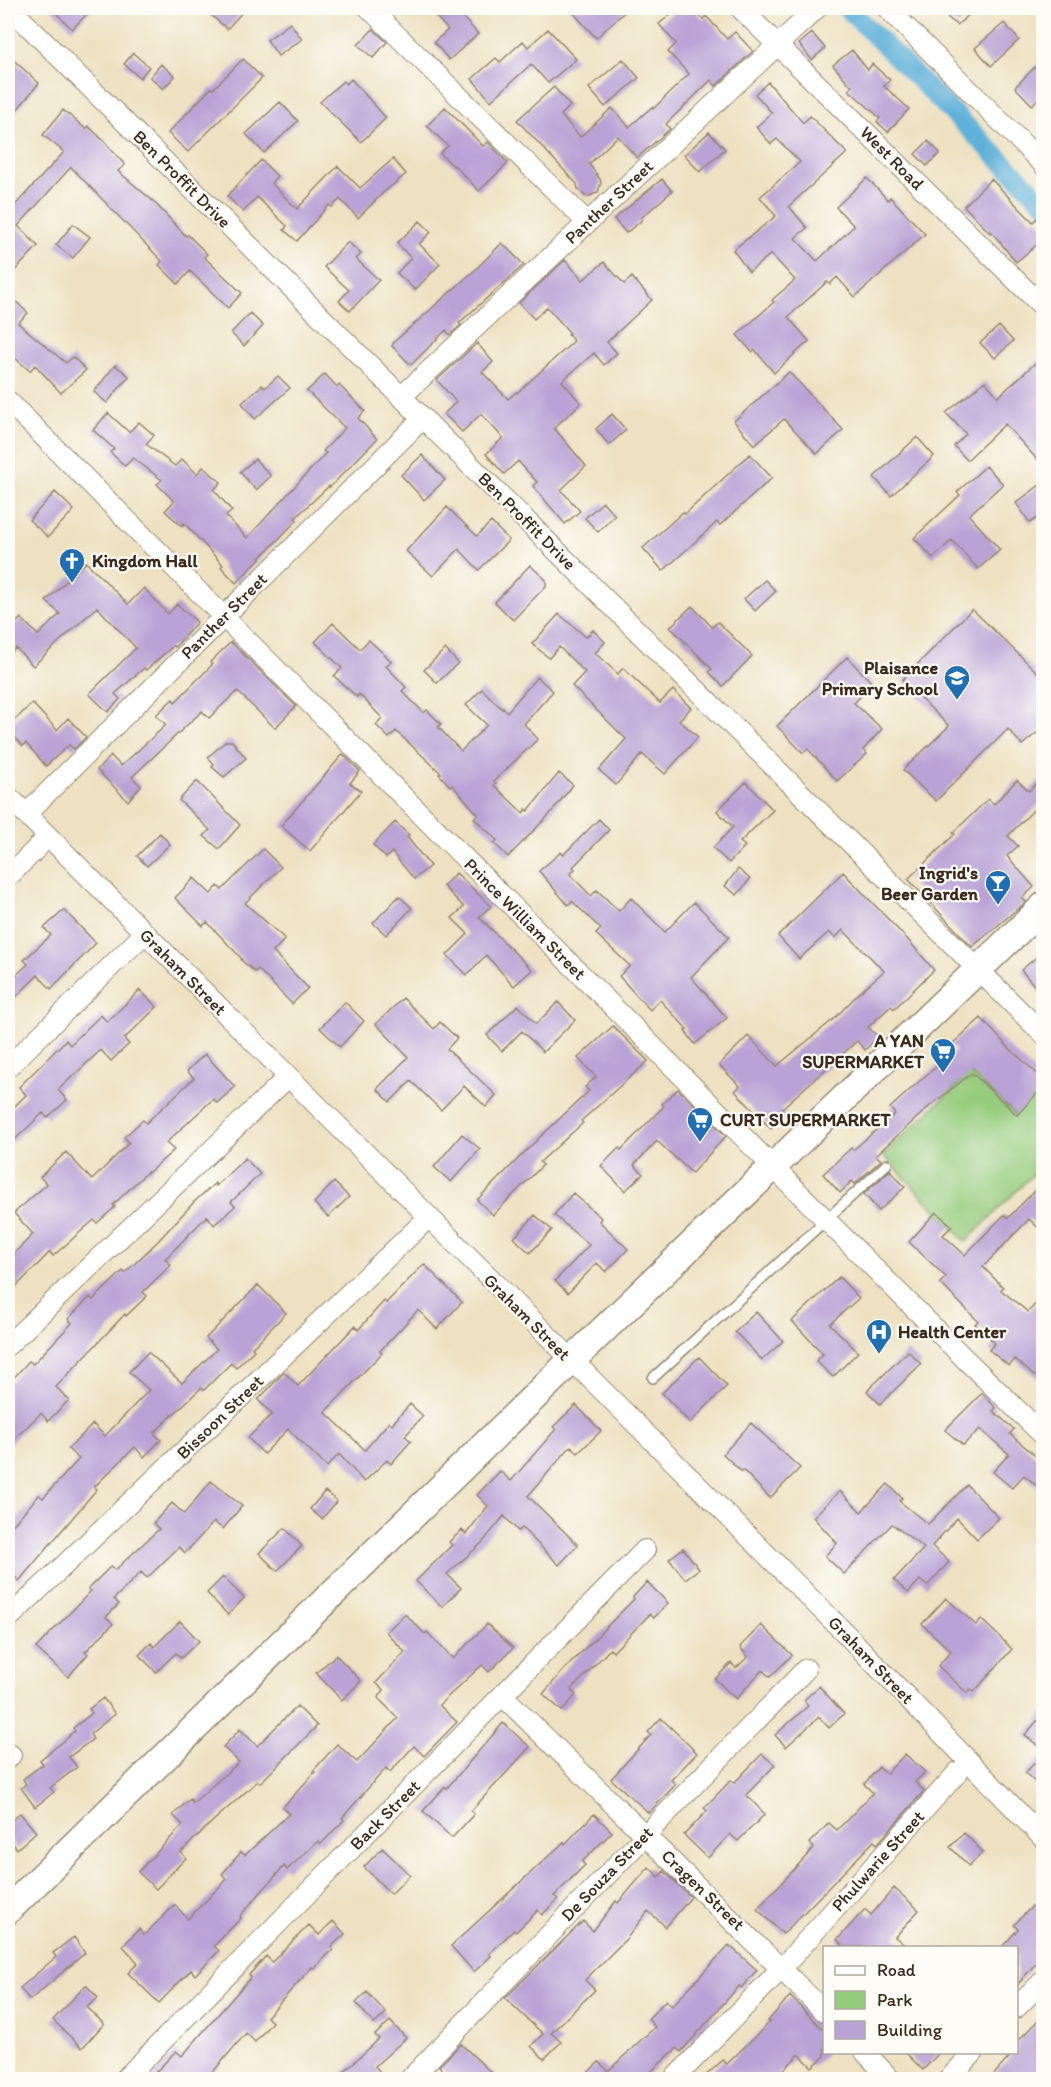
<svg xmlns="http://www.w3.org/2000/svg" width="1051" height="2087" viewBox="0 0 1051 2087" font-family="Itim,sans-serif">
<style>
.green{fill:#96cc7e;stroke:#687b4e;stroke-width:1.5}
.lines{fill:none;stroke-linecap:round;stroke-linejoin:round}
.canal{stroke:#5eb1d9;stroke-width:20}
.building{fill:#b9a2d5}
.lane-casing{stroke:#948670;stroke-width:12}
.street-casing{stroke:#948670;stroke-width:22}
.secondary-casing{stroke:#948670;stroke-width:30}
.lane{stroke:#fff;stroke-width:9}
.street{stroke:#fff;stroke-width:20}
.secondary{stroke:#fff;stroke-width:27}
.labels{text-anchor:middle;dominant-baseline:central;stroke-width:4.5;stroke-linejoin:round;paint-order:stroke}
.street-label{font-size:18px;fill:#3b2a1e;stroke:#fdfcf7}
.poi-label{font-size:18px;font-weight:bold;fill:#3b2a1e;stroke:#fdfcf7;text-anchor:start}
</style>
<rect width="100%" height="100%" fill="#fdfcf7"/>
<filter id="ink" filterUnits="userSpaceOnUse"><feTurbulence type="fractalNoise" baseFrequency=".0167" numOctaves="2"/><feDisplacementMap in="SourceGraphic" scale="12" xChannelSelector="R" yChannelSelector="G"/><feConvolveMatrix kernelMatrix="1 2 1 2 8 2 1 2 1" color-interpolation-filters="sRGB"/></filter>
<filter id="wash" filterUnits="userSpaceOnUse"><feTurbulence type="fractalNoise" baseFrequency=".008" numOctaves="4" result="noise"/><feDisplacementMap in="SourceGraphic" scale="24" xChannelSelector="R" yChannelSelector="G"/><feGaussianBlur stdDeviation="1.35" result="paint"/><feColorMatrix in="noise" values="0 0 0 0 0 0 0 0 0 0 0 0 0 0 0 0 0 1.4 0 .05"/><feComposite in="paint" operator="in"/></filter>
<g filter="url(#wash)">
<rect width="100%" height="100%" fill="#ede1c1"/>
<!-- green -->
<path class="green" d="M970,1073L1016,1115L1043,1085V1164L966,1242L883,1155Z"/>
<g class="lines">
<!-- canal -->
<path class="canal" d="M847,8L1044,203"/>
</g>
<g id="blocks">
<!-- building -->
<path class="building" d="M51,8H93L72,29Z
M203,8H246L227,29Z
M428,8H454L478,34L449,60L434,42L448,30Z
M569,8H629L596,38Z
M678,8H693L703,19L706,16L727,39L735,32L753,51L716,86L711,80L666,124L670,129L637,158L618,136L589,164L600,179L601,183L598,192L590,196H585L578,189L577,184L517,120L554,87L570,106L561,115L580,137L612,108L629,127L652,107L653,109L689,74L668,52L676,44L659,24Z
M936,8H977L957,25Z
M290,23L302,39L278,56L267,40Z
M1004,23L1019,40L991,66L975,48Z
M373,29L387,42L373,58L358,45Z
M548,29L576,59L548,83L531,64L491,101L472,79L496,58L500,62L523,41L528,47Z
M812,33L825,48L812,60L799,44Z
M852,50L868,70L872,64L890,80L884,86L909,109L888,132L877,122L880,118L849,90L852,87L833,65Z
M133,53L149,67L140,78L124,64Z
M8,55L39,83L8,121Z
M1044,58V93L1032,105L1015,87Z
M243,59L262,78L188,152L168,133L211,88L213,89Z
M623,59L639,78L605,107L589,88Z
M161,64L175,76L163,89L150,77Z
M351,79L386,118L361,142L320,102L343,81L346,84Z
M768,82L803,123L810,116L847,153L789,206L807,228L795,238L817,261L854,226L836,207L867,178L888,200L890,197L925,234L855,297L837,277L830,284L827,282L788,317L809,341L774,373L755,350L752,352L737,335L774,302L772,300L795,280L771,254L749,272L733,250L776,216L760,197L800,162L777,139L771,144L756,127L772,113L755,94Z
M280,102L298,121L264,153L246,134Z
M445,107L483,146L488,142L508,163L479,191L454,165L453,166L440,153L448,146L427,126Z
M63,110L86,129L88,126L103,140L125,165L118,171L153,201L186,236L188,235L207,254L204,257L242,293L228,308L190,271L178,284L159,265L162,261L71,167L18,226L38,246L8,278V213L64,152L43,135Z
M709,132L725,149L700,172L684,155Z
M928,141L940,153L927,166L915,154Z
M393,159L406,174L383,193L358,218L340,199L332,207L329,205L297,241L284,230L287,226L257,197L243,212L227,196L261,160L277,176L271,183L297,209L338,166L360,188Z
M662,179L672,191L641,218L642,220L626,233L614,219Z
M991,179L1033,222L1037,218L1044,227V239L1016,262L991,231L990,233L964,206Z
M420,221L431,232L419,244L440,264L415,290L397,273L411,258L397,243Z
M73,224L90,237L73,258L56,245Z
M348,242L361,254L356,259L379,280L350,311L339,301L349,290L324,267Z
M502,243L524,265L459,323L461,325L450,335L446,330L411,365L392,346L394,342L475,270Z
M565,260L583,280L604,262L624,284L632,277L652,300L607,342L617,353L604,365L594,353L562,381L581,403L554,428L586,466L561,490L580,511L565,524L533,486L537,482L518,461L504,474L486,454L503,438L481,414L462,432L444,414L456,402L437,380L477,343L493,362L482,372L508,399L516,392L517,393L574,341L568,335L570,333L547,307L534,319L519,303Z
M8,294L28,313L18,323L66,363L73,357L86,370L61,393L35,365L30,371L8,352Z
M250,313L263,326L244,346L231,333Z
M999,326L1013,341L995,358L980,343Z
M1044,355V467L1005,424L967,460L954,446L966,434L946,413L985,381L998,397Z
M115,365L129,376L107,403L94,392Z
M789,372L843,430L817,454L784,419L754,445L734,421Z
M325,374L337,387L339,385L365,411L358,418L377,439L330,487L329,486L295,518L297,520L236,583L221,567L223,565L184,523L182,526L165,511L174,501L157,484L162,480L133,458L125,466L110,452L114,449L93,430L108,413L129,432L139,422L154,435L146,444L175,466L182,459L197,474L203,467L221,482L214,490L232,511L226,516L247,538L326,453L323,451L345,428L307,391Z
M278,376L290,388L255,419L242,403L262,385L265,388Z
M612,414L626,430L609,445L596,429Z
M917,437L934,456L891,496L874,477Z
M750,454L772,478L720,525L717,522L663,571L643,548L683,512L685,514Z
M422,455L445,480L424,500L401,475Z
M255,459L271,476L256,490L240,472Z
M986,466L1003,484L969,515L1000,550L978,569L952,540L933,558L914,538L960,495L957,492Z
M1044,482V513L1030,523L1016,503Z
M55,492L74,510L48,537L29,520Z
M603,502L615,515L598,532L585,518Z
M447,507L477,536L491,522L509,540L479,570L459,549L433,576L406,551Z
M86,562L128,604L144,588L168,614L177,604L197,622L175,647L173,646L146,670L144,668L115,694L120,699L108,712L89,694L136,648L97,607L33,666L16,648L8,656V631L21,618L38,635L60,614L46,601Z
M530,565L546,580V586L513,620L495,602Z
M765,580L776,591L755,611L744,599Z
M692,606L712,627L718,622L752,656L723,686L709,672L712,669L670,627Z
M972,609L1044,679V727L1022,745L1008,729L936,801L903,770L949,726L902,680Z
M559,614L586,637L593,630L605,642L595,653L618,674L623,668L660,703L673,690L691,708L679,720L698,737L665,774L642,754L616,785L599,770L626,739L572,686L585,672L559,647L549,658L532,644Z
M333,623L360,649L369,640L391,661L386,666L406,687L402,691L424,713L427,710L441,724L438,727L461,751L487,725L466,705L482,689L502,709L503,708L507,712L537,677L553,691L524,724L538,739L494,781L496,783L494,785L523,813L526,809L528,811L559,773L573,785L550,814L508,857L494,843L497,840L474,818L478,814L452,785L450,786L439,774L441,773L396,731L389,738L376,725L382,718L359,694L357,697L334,676L342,668L315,642Z
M231,642L296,706L275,728L237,691L209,718L202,711L132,777L141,786L128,801L97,770L111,756L121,766L166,725L156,715L173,699L175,702L212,665L210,662Z
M445,649L458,663L437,683L424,670Z
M847,657L873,684L854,703L882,729L863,750L867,754L837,781L808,749L803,753L777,726Z
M32,703L57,730L68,718L86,737L74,749L69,745L46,766L26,743L23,746L8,731V727Z
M226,741H232L246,758L224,777L212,767L214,764L208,757Z
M343,754L360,771L350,783L361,791L310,851L281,826Z
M1044,776V799L1008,836L1018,846L1007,856L1034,887L1022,898L1026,902L972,947L908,879L955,834L953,833L988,799L994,804L1017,780L1029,791Z
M197,781L240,825L219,849L204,836L210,830L179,800Z
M746,782L773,810L740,842L745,846L729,863L713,848L733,827L717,811Z
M599,819L609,830L573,867L575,869L570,874L591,896L597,890L619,911L631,898L665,932L694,902L729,937L691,977L727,1018L695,1044L685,1031L687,1029L660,1000L650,1010L635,994L619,976L630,966L596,934L601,929L572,901L568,905L539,871L561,852L563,855Z
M395,822L409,835L407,837L430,866L414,879L392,852L386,858L373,845Z
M160,833L170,844L147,866L137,856Z
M263,849L281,867L245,903L285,939L273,952L308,988L292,1004L258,969L255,972L241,960L242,959L207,922L203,926L175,898L194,878L211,894L218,886L222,890Z
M738,869L750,879L737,895L725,886Z
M843,872L908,940L934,970L894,1009L891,1006L868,1027L878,1037L865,1050L857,1041L780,1110L785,1115L771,1129L735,1091L740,1086L719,1065L748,1036L777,1066L835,1018L858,994L884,971L843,930L835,938L829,932L799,959L778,936Z
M456,873L491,906L479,917L532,970L514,986L486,955L467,975L447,955L468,934L452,918L464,907L443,886Z
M399,896L412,908L386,935L373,923Z
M64,910L96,943L51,989L38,975L8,1005V983L28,964L24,960L51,935L44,928Z
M1044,951V997L1021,970Z
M140,990L157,1007L124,1039L129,1044L111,1061L101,1050L58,1090L67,1100L47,1118L43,1113L8,1146V1113L26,1095L19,1087L66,1040L70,1045L101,1015L107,1022Z
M403,998L434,1029L440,1022L457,1038L447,1049L496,1095L486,1107L464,1086L441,1110L411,1081L390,1102L377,1089L408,1057L376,1024Z
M345,1002L364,1021L340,1047L320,1028Z
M558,1002L575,1020L543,1052L522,1031L502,1051L487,1035L518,1005L536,1024Z
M981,1018L1007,1046L1044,1080V1086L1017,1115L972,1073L930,1106L876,1155L881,1160L855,1184L852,1181L840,1193L823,1174L851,1148L853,1150L895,1114L890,1108L925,1076L956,1051L951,1045Z
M613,1026L648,1061L581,1121L583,1123L540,1162L543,1165L493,1215L477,1200L538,1139L589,1091L585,1087L596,1077L578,1058Z
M205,1054L235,1087L217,1103L213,1099L166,1143L174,1150L148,1173L147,1172L113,1205L115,1207L97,1223L94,1220L53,1256L50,1252L8,1295V1260L33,1234L14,1213L47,1184L40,1177L66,1152L92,1180L129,1143L124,1137L143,1120L146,1123L194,1078L187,1071Z
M678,1089L726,1136L692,1173L657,1141L634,1165L643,1174L625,1191L601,1166L619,1148L621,1150L664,1106L662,1104Z
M462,1134L480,1149L451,1182L434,1167Z
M245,1158L260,1174L231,1202L235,1206L214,1225L207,1216L165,1259L171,1265L143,1292L147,1296L126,1316L125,1314L56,1387L69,1400L48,1421L41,1413L8,1445V1384L29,1361L33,1364L72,1323L68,1319L90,1297L93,1300L123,1271L125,1273L158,1241L194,1202L215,1183L216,1186Z
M890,1170L905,1187L879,1211L864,1194Z
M1044,1181V1233L1029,1219L983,1267L1003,1287L1001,1290L1028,1312L1044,1295V1381L1033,1375L1015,1359L1009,1366L989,1350L995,1343L975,1324L978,1321L940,1283L946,1277L909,1242L936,1212L952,1226L943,1235L965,1255L1004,1215L1008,1218Z
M334,1182L349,1197L328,1217L314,1203Z
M573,1193L601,1218L599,1221L628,1249L606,1272L597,1263L568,1293L555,1281L589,1245L554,1215Z
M535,1215L552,1230L530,1253L514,1238Z
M424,1264L462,1302L437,1329L418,1310L380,1351L382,1353L325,1412L365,1450L389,1422L392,1424L410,1404L423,1416L405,1436L411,1441L391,1464L387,1460L364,1482L339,1454L327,1467L288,1429L264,1454L248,1438L272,1414L258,1400L284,1372L298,1386L355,1326L358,1330L384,1301L386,1303Z
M839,1277L859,1298L830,1324L858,1352L833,1377L816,1361L823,1354L792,1321Z
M258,1285L286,1313L252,1348L254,1350L236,1368L231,1363L204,1390L201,1388L154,1433L161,1440L144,1457L135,1447L94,1487L97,1489L19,1581L8,1570V1530L39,1495L43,1498L79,1459L68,1449L93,1424L105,1436L149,1390L129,1372L148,1352L182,1383L217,1349L206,1338Z
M756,1312L783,1341L762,1360L735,1332Z
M908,1351L921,1364L880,1404L867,1391Z
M699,1357L727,1386L690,1423L662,1393Z
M982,1393L996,1408L993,1411L1014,1429L1010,1434L1044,1463V1492L1024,1475L1012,1488L993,1472L1009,1454L980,1429L963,1445L945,1430Z
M576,1405L601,1431L578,1453L571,1446L528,1496L578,1545L559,1565L522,1528L518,1531L504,1516L483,1542L447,1574L461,1588L442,1607L416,1581L452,1545L449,1542L462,1530L466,1534L488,1506L477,1495L500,1471L511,1481L556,1429L553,1427Z
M751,1423L800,1468L770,1498L743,1470L742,1472L723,1454Z
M211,1481L242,1506L223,1529L214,1522L185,1553L179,1547L147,1578L141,1572L114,1599L119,1604L106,1617L113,1624L85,1652L88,1654L68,1677L36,1648L91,1591L88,1589L111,1566L115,1570L159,1529L153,1523L172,1503L184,1514Z
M888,1484L902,1498L899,1501L928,1524L967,1485L999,1518L977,1539L957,1518L932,1546L949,1562L927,1586L920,1580L908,1593L894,1580L924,1548L892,1524L844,1574L825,1556L837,1543L813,1517L840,1491L861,1512Z
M325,1491L337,1501L322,1519L310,1509Z
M285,1528L302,1546L277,1571L259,1553Z
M683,1548L699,1569L685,1579L669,1559Z
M223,1577L244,1598L228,1615L207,1593Z
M647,1582L668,1603L654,1618L650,1614L613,1652L610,1649L571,1690L576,1695L562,1711L543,1694L561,1673L634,1599L633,1597Z
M946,1598L976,1625L981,1619L1012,1649L974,1692L970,1689L967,1693L938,1666L951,1651L922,1624Z
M405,1614L425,1634L427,1632L453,1659L487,1624L513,1648L489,1672L482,1665L439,1705L457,1722L424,1756L414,1746L390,1772L386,1768L342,1818L344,1820L321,1844L318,1841L287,1870L284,1866L240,1916L241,1918L214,1946L219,1951L195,1975L191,1970L159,2003L128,1973L138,1963L123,1946L139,1929L144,1935L175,1905L188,1919L227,1879L222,1874L241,1852L245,1855L289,1814L283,1807L315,1772L313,1771L337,1744L357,1762L398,1718L378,1698L384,1690L376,1683L405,1652L386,1632Z
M180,1621L199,1641L181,1658L176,1653L156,1672L139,1655L151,1643L154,1647Z
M761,1625L792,1655L770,1677L762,1670L736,1699L715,1679L731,1663L736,1668L748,1657L740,1647Z
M336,1655L361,1681L342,1700L316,1673Z
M819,1686L844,1714L829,1728L819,1717L786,1747L775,1735L808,1706L804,1700Z
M103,1698L115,1714L90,1734L93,1739L69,1757L77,1767L50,1788L54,1792L35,1807L21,1788L26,1784L23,1779L43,1764L40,1760L70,1736L69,1735L75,1731L73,1728L92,1713L89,1709Z
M297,1706L317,1726L260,1783L258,1781L212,1822L181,1852L186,1858L156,1889L138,1872L183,1825L173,1815L190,1799L193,1803L239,1762L223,1747L240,1729L257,1746Z
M1044,1713V1751L1025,1735Z
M661,1718L697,1753L671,1780L676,1784L649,1813L611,1779L651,1735L648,1732Z
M503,1723L530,1747L471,1811L474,1814L452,1838L423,1811L445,1787L447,1788Z
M1044,1753V1790L1025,1773Z
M762,1754L775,1765L746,1795L765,1814L738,1841L730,1834L708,1858L684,1835L707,1811L704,1808L731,1780L734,1783Z
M905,1754L925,1772L915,1782L924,1791L880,1841L877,1844L874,1841L783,1934L757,1909L814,1848L809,1843L829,1823L837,1830L873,1793L864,1784L879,1767L886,1774Z
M20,1813L36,1832L17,1849L8,1837V1824Z
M594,1814L612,1832L582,1862L585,1865L554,1896L558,1899L542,1915L538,1910L516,1932L514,1930L489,1954L491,1956L474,1972L451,1946L564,1842L565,1844Z
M964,1833L983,1852L969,1866L950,1847Z
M382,1848L410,1875L391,1894L364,1867Z
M649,1867L659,1877L664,1871L691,1897L666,1927L648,1911L627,1938L585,1980L595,1990L551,2033L561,2042L544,2059L531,2046L543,2034L505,1998L583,1921L593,1931L616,1901L618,1903Z
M894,1888L919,1910L895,1937L907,1947H845L837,1940L865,1909L871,1915Z
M1044,1894V1954L1017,1985V1947H1002L1018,1929L1014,1925Z
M333,1921L345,1934L331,1947L333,1950L314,1968L312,1967L267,2017L272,2022L255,2042L246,2033L207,2079H149L176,2051L182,2056L251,1977L249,1975L266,1956L272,1962L309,1925L319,1935Z
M74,1937L85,1953L30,2000L20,1988L56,1957L53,1953Z
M729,1945L757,1970L741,1988L739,1986L681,2052L677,2048L643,2079H581L599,2062L608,2071L655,2027L648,2019L666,2000L672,2006Z
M86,1985L98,1998L87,2007L104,2024L82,2048L53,2020Z
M367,1992L386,2013L374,2024L356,2003Z
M790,1996L825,2032V2056L812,2067L799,2054L775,2079H702L723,2060L727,2064L770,2022L768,2021Z
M1044,2014V2070L1034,2079H990L1014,2052H1017V2042Z
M390,2021L406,2038L375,2066L380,2072L372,2079H336L379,2039L375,2035Z
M461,2044L498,2079H452L439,2066Z
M905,2052H940L923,2070Z"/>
</g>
</g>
<g filter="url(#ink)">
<use href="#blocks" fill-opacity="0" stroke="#948670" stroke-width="1.5"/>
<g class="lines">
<!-- lane casing -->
<g class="lane-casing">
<path id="lane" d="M653,1378L887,1164"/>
</g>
<!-- street casing -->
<g class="street-casing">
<path id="street" d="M10,8L1044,1035
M369,8L587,222
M740,8L1044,308
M887,8L1044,165
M401,397L817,8
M8,401L963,1357L1044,1436
M8,796L844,1632L1044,1839
M26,814L423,418
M8,877L48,837
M8,1067L145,933
M8,1345L288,1077
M8,1613L11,1616L428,1218
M503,1696L824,2011
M8,1758L11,1755
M1016,2008L1044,1980
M865,2052L891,2080
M124,2080L645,1550
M409,2080L806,1669
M673,2080L782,1968L958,1772
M948,2080L974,2052"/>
</g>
<!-- secondary casing -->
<g class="secondary-casing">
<path id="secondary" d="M8,1910L571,1361L1044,906"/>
</g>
<!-- lane -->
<use href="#lane" class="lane"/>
<!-- street -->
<use href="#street" class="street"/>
<!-- secondary -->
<use href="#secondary" class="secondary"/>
</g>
</g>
<!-- icons -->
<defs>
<g id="church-pin" transform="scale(1.35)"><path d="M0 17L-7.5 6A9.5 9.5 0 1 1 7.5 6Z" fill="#1f6fb2" stroke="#fdfcf7"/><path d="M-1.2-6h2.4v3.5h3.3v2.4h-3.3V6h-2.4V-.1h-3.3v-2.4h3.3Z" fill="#fff"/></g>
<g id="school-pin" transform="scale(1.35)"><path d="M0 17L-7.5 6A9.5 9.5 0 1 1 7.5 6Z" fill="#1f6fb2" stroke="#fdfcf7"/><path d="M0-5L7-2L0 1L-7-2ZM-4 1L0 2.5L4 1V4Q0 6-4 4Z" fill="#fff"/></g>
<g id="bar-pin" transform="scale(1.35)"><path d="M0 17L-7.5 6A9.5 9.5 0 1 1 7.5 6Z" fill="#1f6fb2" stroke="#fdfcf7"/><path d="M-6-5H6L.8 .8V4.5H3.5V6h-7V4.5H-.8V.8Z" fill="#fff"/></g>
<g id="supermarket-pin" transform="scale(1.35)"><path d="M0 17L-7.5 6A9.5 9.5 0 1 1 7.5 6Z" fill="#1f6fb2" stroke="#fdfcf7"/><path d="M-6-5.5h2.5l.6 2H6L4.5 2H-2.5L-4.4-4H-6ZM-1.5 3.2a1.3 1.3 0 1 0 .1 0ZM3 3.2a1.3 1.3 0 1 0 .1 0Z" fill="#fff"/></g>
<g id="hospital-pin" transform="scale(1.35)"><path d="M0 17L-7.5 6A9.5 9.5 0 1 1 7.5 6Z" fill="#1f6fb2" stroke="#fdfcf7"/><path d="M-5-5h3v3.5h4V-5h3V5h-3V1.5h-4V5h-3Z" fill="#fff"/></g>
</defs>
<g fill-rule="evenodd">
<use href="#church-pin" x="72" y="561"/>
<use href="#school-pin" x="957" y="678"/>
<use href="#bar-pin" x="998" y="883"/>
<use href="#supermarket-pin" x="943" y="1051"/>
<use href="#supermarket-pin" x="700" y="1120"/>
<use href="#hospital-pin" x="879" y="1332"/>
</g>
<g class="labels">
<!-- street labels -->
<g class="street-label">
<text transform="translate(892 158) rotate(45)">West Road</text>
<text transform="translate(182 179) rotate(45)">Ben Proffit Drive</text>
<text transform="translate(609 202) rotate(-43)">Panther Street</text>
<text transform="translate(527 521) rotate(45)">Ben Proffit Drive</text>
<text transform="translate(224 616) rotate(-45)">Panther Street</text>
<text transform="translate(525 919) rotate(45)">Prince William Street</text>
<text transform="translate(183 972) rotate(45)">Graham Street</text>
<text transform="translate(527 1317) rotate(45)">Graham Street</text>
<text transform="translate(220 1417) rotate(-44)">Bissoon Street</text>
<text transform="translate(871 1660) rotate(46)">Graham Street</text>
<text transform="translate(385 1815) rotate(-45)">Back Street</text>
<text transform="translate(878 1861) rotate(-48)">Phulwarie Street</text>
<text transform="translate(607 1874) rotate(-46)">De Souza Street</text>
<text transform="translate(703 1890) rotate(44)">Cragen Street</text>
</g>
<!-- poi labels -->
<g class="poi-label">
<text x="92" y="561">Kingdom Hall</text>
<text x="938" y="668" text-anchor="end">Plaisance<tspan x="938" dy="21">Primary School</tspan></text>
<text x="978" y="873" text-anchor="end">Ingrid's<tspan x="978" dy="21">Beer Garden</tspan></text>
<text x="924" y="1041" text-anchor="end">A YAN<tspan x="924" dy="21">SUPERMARKET</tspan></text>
<text x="720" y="1120">CURT SUPERMARKET</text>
<text x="898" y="1332">Health Center</text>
</g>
</g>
<!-- margin -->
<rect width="1051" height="2087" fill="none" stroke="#fdfcf7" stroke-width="30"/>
<!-- legend -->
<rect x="823" y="1946" width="195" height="108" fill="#fdfcf7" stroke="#afa8a0" stroke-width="1.5"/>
<rect x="835" y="1966" width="30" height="9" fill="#ffffff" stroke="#afa8a0" stroke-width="1.5"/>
<text x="877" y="1976" font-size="18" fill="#3b2a1e">Road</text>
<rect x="835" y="1991" width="30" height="18" fill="#96cc7e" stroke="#afa8a0" stroke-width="1.5"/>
<text x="877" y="2006" font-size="18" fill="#3b2a1e">Park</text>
<rect x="835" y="2021" width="30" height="18" fill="#b9a2d5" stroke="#afa8a0" stroke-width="1.5"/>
<text x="877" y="2036" font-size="18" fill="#3b2a1e">Building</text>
</svg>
